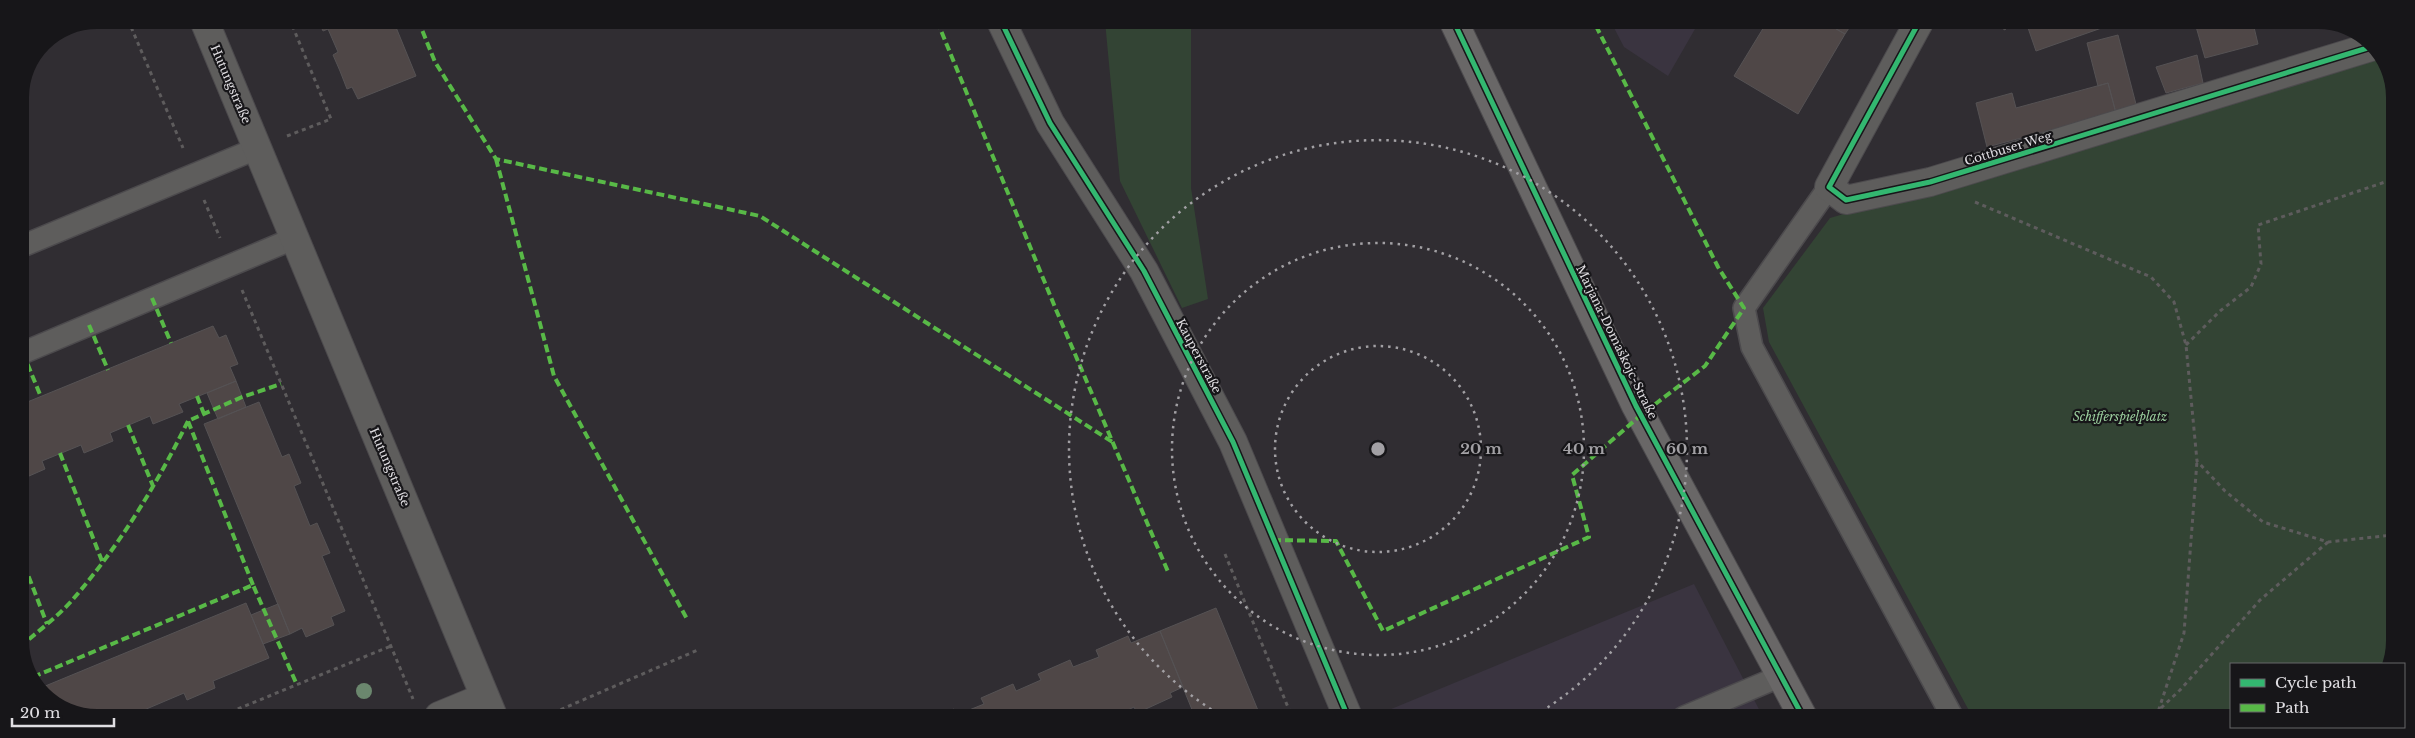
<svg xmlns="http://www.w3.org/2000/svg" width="2415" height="738" viewBox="0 0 2415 738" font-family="'Libre Baskerville',serif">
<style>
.built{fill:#3a3440}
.green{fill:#334434}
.building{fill:#4f4747;stroke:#555254}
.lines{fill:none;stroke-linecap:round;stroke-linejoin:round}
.lane-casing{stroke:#4c4a4d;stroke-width:24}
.street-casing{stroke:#4c4a4d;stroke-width:30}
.secondary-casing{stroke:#4c4a4d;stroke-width:30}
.path{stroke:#5e5c5d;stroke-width:3;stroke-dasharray:4 4;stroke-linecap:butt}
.lane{stroke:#5e5d5c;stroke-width:21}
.street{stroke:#5e5d5c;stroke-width:28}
.secondary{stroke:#696767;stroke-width:28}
.quiet{stroke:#58b947;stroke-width:4;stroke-dasharray:8 4;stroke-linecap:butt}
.cycleway-casing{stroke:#171619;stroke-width:8}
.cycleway{stroke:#33b770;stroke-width:5}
.tree{fill:#6b876e}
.ring{fill:none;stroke:#a2a0a4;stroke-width:2.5;stroke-dasharray:2.5 5}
.labels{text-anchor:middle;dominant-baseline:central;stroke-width:4.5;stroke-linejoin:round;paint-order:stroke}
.street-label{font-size:12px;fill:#e0dee2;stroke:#171619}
.park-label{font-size:12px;font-style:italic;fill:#9cd09f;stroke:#171619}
.centre{fill:#a2a0a4;stroke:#171619;stroke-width:2.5}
.ring-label{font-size:15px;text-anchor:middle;font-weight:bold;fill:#a2a0a4;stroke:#171619;stroke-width:4.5;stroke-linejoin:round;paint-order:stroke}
</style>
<rect width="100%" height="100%" fill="#302d32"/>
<!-- built -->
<path class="built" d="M1611,22H1699L1668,76L1624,47Z
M1694,584L1763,717H1386L1384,712Z"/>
<!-- green -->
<path class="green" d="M1105,21H1191V188L1208,299L1182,308L1120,181Z
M2382,57L2395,92L2392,661L2390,664H2231V718H1973L1769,342L1763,308L1830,218Z"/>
<!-- building -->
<path class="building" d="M318,20H393L416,76L358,99L352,87L347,89L340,71L333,55L338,52L328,29L323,31Z
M1767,22H1824L1845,34L1798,114L1734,76Z
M1824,22H1853L1845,34Z
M1992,22H2010L2005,30Z
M2026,22H2113V24L2036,51Z
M2195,23H2253L2258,44L2205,58Z
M2118,35L2137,108L2116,113L2108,83L2098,86L2087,43Z
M2197,55L2203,83L2166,93L2156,67Z
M2108,83L2116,113L1987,147L1976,103L2012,93L2016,108Z
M213,326L219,338L226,335L238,364L230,367L236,381L179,404L183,412L153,424L150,416L110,433L113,441L84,453L81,445L42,461L45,469L20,480V405Z
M236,381L246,407L218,419L207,393Z
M259,402L282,457L289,454L301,483L294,486L310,526L317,523L330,553L322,556L345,611L331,617L334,625L306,637L302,628L290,634L204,424Z
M246,603L269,658L213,681L215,688L187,700L184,693L144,710L146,715H77L39,692L38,689Z
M278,604L290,634L263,644L251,615Z
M1216,608L1257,708L1261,717H1195L1160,631Z
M1160,631L1183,687L1170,693L1172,697L1137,713L1134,707L1113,717L937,716L954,709L957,715L984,704L981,698L1013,684L1016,691L1041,680L1038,674L1070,660L1073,667L1099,657L1096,650L1128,636L1131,643Z"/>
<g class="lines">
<!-- lane casing -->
<g class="lane-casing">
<path id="lane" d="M1829,187L1744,308L1752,347L1953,718
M20,247L258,148
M20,354L295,238
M1684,717L1781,676"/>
</g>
<!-- street casing -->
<g class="street-casing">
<path id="street" d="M204,20L493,716
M1001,21L1050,123L1144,271L1233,442L1348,717
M1919,22L1829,187L1846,200L1930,182L2374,46
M439,716L485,697"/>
</g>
<!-- secondary casing -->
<g class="secondary-casing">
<path id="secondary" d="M1454,22L1636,406L1803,717"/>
</g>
<!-- path -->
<path class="path" d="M128,20L183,148
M287,136L331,119L290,20
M204,200L220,238
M1975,202L2151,277L2174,302L2186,345L2197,461L2225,491L2263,522L2328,542L2393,535
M242,290L413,699
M2186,345L2220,311L2251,287L2261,264L2258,225L2394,179
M1225,554L1292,717
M2161,708L2180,690L2260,600L2328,542
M223,715L391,646
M546,716L700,649
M2156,718L2184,633L2197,461"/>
<!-- lane -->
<use href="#lane" class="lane"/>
<!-- street -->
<use href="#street" class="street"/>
<!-- secondary -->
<use href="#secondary" class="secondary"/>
<!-- quiet -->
<path class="quiet" d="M418,20L435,62L496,159L760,216L1114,443
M937,21L1057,312L1169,574
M496,159L554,376L687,619
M152,298L171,343
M89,325L108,370
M23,353L41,397
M197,396L204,414
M128,425L153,486
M60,453L102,561
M1273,540L1336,541L1383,631L1589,537L1572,475L1641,415L1705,366L1744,308L1718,267L1594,22
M20,554L47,624
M253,585L188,421L242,397L281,384
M20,647C38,631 59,616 74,598C120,545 157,484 188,421
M33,677L253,585L297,685"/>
<!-- cycleway casing -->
<g class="cycleway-casing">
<path id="cycleway" d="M1001,21L1050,123L1144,271L1233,442L1348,717
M1454,22L1636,406L1803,717
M1919,22L1829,187L1846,200L1930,182L2374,46"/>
</g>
<!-- cycleway -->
<use href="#cycleway" class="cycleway"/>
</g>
<!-- trees -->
<circle class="tree" cx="364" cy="691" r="8"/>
<!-- distance rings -->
<g class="ring">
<circle cx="1378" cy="449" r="103"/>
<circle cx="1378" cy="449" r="206"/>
<path d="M1224 717A309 309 0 1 1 1532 717"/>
</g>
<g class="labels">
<!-- street labels -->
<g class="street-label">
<text transform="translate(231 84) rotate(67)">Hutungstraße</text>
<text transform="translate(2008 148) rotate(-17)">Cottbuser Weg</text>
<text transform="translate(1617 342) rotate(64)">Marjana-Domaškojc-Straße</text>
<text transform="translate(1199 356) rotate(62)">Kauperstraße</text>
<text transform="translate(390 467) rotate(67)">Hutungstraße</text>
</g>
<!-- park labels -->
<g class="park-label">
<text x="2120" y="416">Schifferspielplatz</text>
</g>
</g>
<!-- crop -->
<path d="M0 0H2415V738H0ZM97 29H2318A68 68 0 0 1 2386 97V641A68 68 0 0 1 2318 709H97A68 68 0 0 1 29 641V97A68 68 0 0 1 97 29Z" fill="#171619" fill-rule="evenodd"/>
<circle cx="1378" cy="449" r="8" class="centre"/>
<g class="ring-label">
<text x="1481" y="454">20 m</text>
<text x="1584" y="454">40 m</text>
<text x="1687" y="454">60 m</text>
</g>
<!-- legend -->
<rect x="2230" y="663" width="175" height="65" fill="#171619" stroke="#676669"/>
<rect x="2240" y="679" width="25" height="8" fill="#33b770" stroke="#676669"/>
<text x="2275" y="688" font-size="15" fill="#e0dee2">Cycle path</text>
<rect x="2240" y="704" width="25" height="8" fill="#58b947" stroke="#676669"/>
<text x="2275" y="713" font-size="15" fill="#e0dee2">Path</text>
<!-- scale -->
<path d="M12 718v8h102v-8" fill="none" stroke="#e0dee2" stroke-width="2.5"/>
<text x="20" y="718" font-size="15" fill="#e0dee2" stroke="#171619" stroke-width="4" paint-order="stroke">20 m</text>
</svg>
